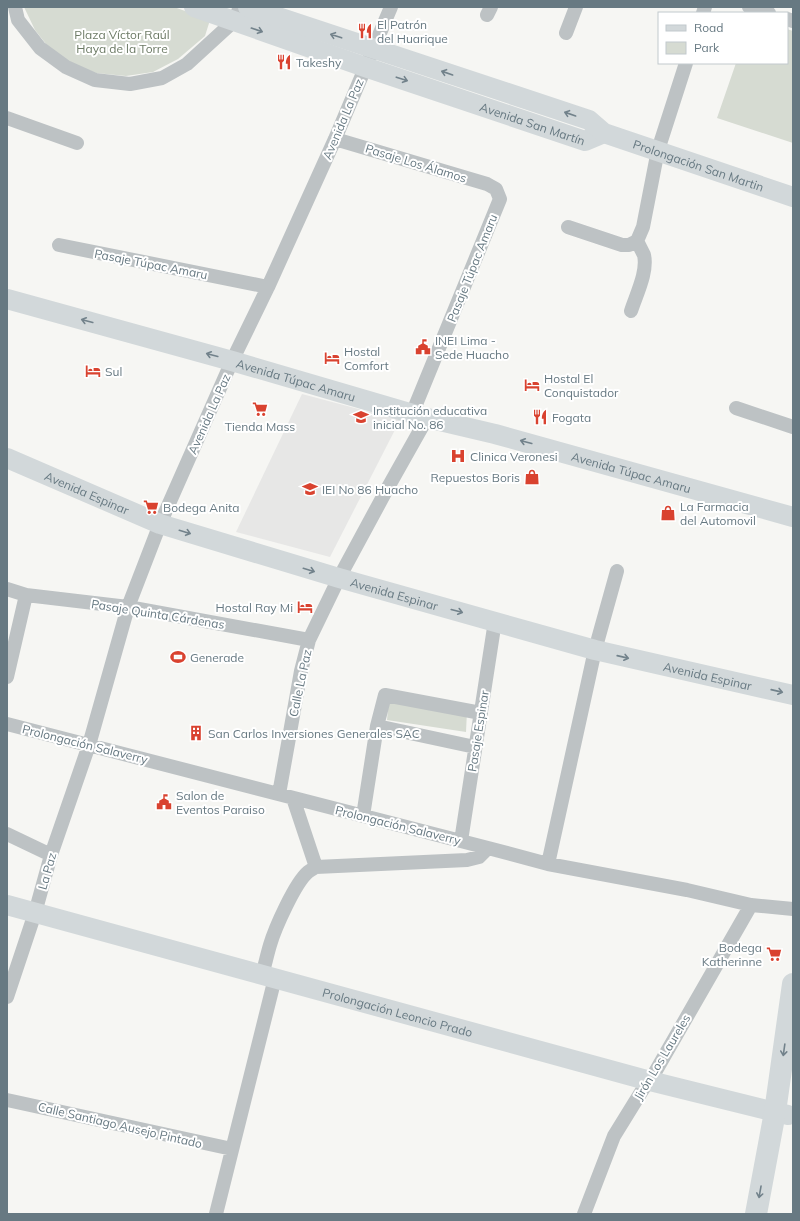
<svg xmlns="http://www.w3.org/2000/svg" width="800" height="1221" viewBox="0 0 800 1221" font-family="Mulish,sans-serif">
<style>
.built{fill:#e7e7e6}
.green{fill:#d6dbd2}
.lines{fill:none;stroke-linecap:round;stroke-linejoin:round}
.street{stroke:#bdc2c4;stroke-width:14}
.secondary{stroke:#d2d8da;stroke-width:20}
.primary{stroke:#d2d8da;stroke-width:22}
.oneway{stroke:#72828b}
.labels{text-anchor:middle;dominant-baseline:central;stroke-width:4;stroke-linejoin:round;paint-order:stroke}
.poi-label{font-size:12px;fill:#677982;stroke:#fff;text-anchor:start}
.park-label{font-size:12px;fill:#6c7a65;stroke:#fff}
.street-label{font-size:12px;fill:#677982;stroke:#fff}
</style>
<rect width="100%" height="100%" fill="#f6f6f3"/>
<!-- built -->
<path class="built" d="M302,394L400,420L330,557L236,532Z"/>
<!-- green -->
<path class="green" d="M24,7H174L210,20L205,36L178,59L153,72L126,76L96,73L73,64L50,49L35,30Z
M787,29L793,31V143L717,118L736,63H787Z
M389,699L467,711L466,732L387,720Z"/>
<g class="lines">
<!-- street -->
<path class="street" d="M15,7L18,20L40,48L66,67L95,80L130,84L162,78L187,64L234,21L240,7
M749,7L769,13
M703,13L705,7
M487,15L491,7
M787,19L793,21
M566,33L576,7
M7,118L77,143
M335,139L487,184L496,189L500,199L412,414
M568,227L622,245H629L637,241L643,227L658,150L686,63
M59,245L268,287
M631,311C636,295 648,272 644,255C642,251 639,245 637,241
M736,408L793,427
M7,589L26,595L128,607L309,640
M7,677L26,595
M7,724L488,848L548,864L687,890L751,905L793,909
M377,726L475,747
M279,794L301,671L309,640L339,578L386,491L427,418
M293,798L316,867
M363,816L377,726L385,695L481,713
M7,834L51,855
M461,841L495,621
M548,864L595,650L617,571
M262,975C265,965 267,955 270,945C275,928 295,883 308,872C311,870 314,868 316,867L467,860L479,857L488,848
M7,997L35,913L51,855L89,745L128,607L160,524L232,361L268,287L335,139L391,7
M7,1100L232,1149
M216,1214L275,978
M584,1214L614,1136L643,1089L650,1081L751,905"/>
<!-- secondary -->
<g class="secondary">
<path id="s1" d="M194,7L365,67L585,141L604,133"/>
<path id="s2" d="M248,7L589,120L604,133L793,197"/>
<path id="s3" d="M7,299L232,361L427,418L495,434L793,517"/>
<path id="s4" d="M7,458L160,524L339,578L595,650L793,695"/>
<path id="s5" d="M7,905L650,1081L775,1112L788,1115"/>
</g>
<!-- primary -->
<path class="primary" d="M756,1214L775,1112L793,984"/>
</g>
<!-- one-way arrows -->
<defs><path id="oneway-shaft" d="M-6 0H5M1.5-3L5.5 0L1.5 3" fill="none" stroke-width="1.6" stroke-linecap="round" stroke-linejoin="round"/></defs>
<g class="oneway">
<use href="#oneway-shaft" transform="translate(257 30) rotate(19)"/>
<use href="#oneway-shaft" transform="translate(336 36) rotate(-162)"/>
<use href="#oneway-shaft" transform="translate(447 73) rotate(-161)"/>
<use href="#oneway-shaft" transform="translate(402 79) rotate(18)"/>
<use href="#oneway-shaft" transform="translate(570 114) rotate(-161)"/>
<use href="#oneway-shaft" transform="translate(87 321) rotate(-165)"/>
<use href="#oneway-shaft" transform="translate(212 355) rotate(-165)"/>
<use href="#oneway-shaft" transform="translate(526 442) rotate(-165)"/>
<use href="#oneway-shaft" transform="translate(185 532) rotate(17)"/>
<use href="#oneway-shaft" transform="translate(309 570) rotate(17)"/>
<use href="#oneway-shaft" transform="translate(457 611) rotate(15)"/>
<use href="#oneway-shaft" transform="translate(623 657) rotate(13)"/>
<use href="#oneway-shaft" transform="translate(777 691) rotate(13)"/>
<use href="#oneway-shaft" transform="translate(784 1050) rotate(98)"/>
<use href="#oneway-shaft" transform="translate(760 1192) rotate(100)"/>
</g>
<!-- icons -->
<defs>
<g id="restaurant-bare" transform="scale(1.2)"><path d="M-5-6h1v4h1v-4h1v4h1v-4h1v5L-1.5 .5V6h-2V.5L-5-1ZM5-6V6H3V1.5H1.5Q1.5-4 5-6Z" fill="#d9422f" stroke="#fff" stroke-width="2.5" paint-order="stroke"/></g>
<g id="civic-bare" transform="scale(1.2)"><path d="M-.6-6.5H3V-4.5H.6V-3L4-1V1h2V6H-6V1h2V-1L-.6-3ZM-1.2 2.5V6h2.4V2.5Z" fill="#d9422f" stroke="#fff" stroke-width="2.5" paint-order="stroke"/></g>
<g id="hotel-bare" transform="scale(1.2)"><path d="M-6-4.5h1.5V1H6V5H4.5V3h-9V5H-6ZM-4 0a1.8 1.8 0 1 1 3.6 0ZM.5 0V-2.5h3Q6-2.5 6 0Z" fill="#d9422f" stroke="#fff" stroke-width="2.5" paint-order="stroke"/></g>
<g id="supermarket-bare" transform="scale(1.2)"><path d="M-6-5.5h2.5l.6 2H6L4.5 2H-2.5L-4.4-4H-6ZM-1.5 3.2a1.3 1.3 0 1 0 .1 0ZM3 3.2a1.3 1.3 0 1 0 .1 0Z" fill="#d9422f" stroke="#fff" stroke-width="2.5" paint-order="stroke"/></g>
<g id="school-bare" transform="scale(1.2)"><path d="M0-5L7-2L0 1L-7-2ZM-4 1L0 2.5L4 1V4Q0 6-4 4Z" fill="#d9422f" stroke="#fff" stroke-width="2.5" paint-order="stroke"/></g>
<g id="hospital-bare" transform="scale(1.2)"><path d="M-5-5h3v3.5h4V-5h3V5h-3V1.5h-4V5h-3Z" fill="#d9422f" stroke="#fff" stroke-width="2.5" paint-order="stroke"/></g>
<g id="shop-bare" transform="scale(1.2)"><path d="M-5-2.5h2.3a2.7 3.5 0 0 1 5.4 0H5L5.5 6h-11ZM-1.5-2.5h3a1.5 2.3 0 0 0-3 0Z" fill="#d9422f" stroke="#fff" stroke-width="2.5" paint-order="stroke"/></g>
<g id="stadium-bare" transform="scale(1.2)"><path d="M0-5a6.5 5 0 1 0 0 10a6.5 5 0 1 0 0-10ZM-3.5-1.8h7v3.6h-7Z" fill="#d9422f" stroke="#fff" stroke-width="2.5" paint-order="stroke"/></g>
<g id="building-bare" transform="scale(1.2)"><path d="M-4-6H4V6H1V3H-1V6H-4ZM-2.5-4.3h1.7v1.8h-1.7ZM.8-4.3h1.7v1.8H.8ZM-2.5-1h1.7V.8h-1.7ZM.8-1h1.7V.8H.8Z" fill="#d9422f" stroke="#fff" stroke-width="2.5" paint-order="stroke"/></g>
</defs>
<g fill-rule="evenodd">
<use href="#restaurant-bare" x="365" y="31"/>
<use href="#restaurant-bare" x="284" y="62"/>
<use href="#civic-bare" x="423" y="347"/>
<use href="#hotel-bare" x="332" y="358"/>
<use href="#hotel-bare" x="93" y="371"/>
<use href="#hotel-bare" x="532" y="385"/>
<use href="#supermarket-bare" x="260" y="409"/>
<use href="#school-bare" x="361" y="417"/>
<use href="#restaurant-bare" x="540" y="417"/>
<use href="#hospital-bare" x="458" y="456"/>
<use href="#shop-bare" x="532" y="477"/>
<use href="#school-bare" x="310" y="489"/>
<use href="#supermarket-bare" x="151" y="507"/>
<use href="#shop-bare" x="668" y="513"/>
<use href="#hotel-bare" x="305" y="607"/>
<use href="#stadium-bare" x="178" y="657"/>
<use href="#building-bare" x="196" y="733"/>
<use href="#civic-bare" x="164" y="802"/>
<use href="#supermarket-bare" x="774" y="954"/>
</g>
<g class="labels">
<!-- poi labels -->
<g class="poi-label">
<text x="377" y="24">El Patrón<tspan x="377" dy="14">del Huarique</tspan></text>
<text x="296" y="62">Takeshy</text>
<text x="435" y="340">INEI Lima -<tspan x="435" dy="14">Sede Huacho</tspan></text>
<text x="344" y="351">Hostal<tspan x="344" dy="14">Comfort</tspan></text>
<text x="105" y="371">Sul</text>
<text x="544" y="378">Hostal El<tspan x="544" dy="14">Conquistador</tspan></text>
<text x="373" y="410">Institución educativa<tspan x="373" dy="14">inicial No. 86</tspan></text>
<text x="552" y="417">Fogata</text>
<text x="260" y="426" text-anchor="middle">Tienda Mass</text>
<text x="470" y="456">Clinica Veronesi</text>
<text x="520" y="477" text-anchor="end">Repuestos Boris</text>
<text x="322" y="489">IEI No 86 Huacho</text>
<text x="680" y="506">La Farmacia<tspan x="680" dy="14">del Automovil</tspan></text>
<text x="163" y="507">Bodega Anita</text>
<text x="293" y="607" text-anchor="end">Hostal Ray Mi</text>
<text x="190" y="657">Generade</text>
<text x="208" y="733">San Carlos Inversiones Generales SAC</text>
<text x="176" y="795">Salon de<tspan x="176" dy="14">Eventos Paraiso</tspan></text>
<text x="762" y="947" text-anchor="end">Bodega<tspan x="762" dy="14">Katherinne</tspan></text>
</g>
<!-- park labels -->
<g class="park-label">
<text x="122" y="34">Plaza Víctor Raúl<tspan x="122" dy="14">Haya de la Torre</tspan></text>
</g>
<!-- street labels -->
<g class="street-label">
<text transform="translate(343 119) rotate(-67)">Avenida La Paz</text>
<text stroke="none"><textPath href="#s1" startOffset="358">Avenida San Martín</textPath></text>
<text transform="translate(416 163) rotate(17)">Pasaje Los Álamos</text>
<text stroke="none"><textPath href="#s2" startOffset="479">Prolongación San Martin</textPath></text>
<text transform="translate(151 264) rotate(11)">Pasaje Túpac Amaru</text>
<text transform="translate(472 268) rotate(-68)">Pasaje Túpac Amaru</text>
<text stroke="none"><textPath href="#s3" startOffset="300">Avenida Túpac Amaru</textPath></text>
<text transform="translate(209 414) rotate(-66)">Avenida La Paz</text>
<text stroke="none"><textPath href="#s3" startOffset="648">Avenida Túpac Amaru</textPath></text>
<text stroke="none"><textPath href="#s4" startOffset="87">Avenida Espinar</textPath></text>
<text stroke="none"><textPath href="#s4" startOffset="411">Avenida Espinar</textPath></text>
<text transform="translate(158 614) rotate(9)">Pasaje Quinta Cárdenas</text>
<text stroke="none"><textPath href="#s4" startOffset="735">Avenida Espinar</textPath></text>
<text transform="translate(300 683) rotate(-78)">Calle La Paz</text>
<text transform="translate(478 731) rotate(-81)">Pasaje Espinar</text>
<text transform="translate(85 744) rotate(14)">Prolongación Salaverry</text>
<text transform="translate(398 825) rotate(14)">Prolongación Salaverry</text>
<text transform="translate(47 871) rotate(-74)">La Paz</text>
<text stroke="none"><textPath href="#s5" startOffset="405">Prolongación Leoncio Prado</textPath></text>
<text transform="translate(662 1057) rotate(-59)">Jirón Los Laureles</text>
<text transform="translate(120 1125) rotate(13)">Calle Santiago Ausejo Pintado</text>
</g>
</g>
<!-- border -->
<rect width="800" height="1221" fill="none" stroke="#677982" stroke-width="16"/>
<!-- legend -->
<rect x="658" y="12" width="130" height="52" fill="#ffffff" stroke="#c2c9cd"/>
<rect x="666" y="25" width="20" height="6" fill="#d2d8da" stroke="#c2c9cd"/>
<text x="694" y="32" font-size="12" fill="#677982">Road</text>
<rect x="666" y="42" width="20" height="12" fill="#d6dbd2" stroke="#c2c9cd"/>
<text x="694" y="52" font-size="12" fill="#677982">Park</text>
</svg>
